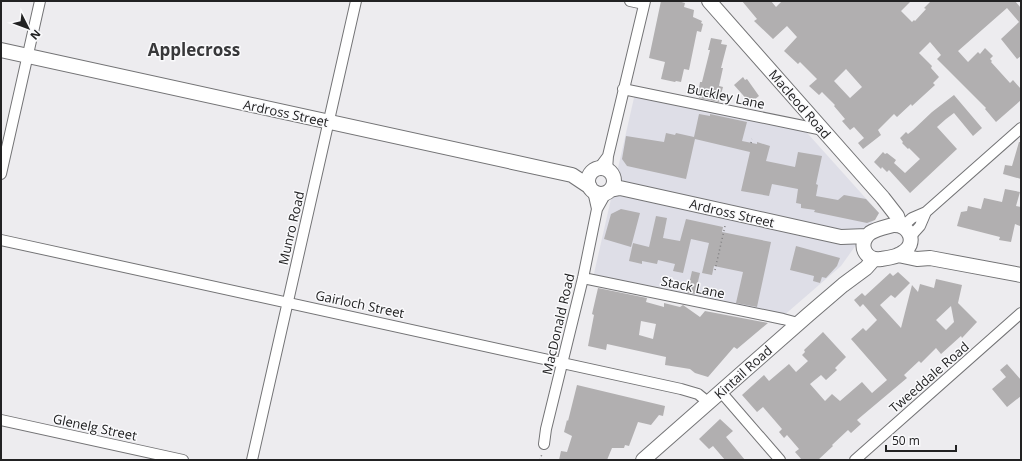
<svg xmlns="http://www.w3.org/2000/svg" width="1022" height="461" viewBox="0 0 1022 461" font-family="'Open Sans',sans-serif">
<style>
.built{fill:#dedee7}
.building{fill:#b1afb0;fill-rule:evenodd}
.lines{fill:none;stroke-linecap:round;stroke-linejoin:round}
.street-casing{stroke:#737375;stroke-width:12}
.secondary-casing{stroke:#737375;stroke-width:16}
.path{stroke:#7f7e80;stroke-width:1.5;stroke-dasharray:1 3;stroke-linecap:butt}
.street{stroke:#fff;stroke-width:10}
.secondary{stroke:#fff;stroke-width:14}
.labels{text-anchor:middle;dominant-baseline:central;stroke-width:3;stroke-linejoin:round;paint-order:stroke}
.street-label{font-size:13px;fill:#222223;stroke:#fafafc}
.district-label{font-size:17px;font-weight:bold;fill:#38383a;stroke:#fafafc}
</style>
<rect width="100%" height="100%" fill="#edecef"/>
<!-- built -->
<path class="built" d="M636,89L800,125L879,213L841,266L782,317L593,278Z"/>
<!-- building -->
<path class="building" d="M661,1H678L685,3L684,7L694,10L693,17L702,21L701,23L703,24L701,32L697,31L689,70L684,69L681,82L676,81L675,82L661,79L665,62L649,58Z
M742,1H771L776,7L782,1H911L901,11L912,22L914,20L915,21L926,9L924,8L931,1H1015L1021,8V56L1017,59L1001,39L1019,22L1007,8L958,51L968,62L978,52L980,54L985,48L993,56L990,59L992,61L991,62L1010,83L1013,80L1021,89V100L996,122L985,109L986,108L937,59L941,55L930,42L919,53L932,66L931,68L939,77L933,83L935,85L912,106L911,104L897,117L894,114L878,130L881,135L863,149L858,143L864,138L854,127L850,130L842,121L845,119L834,106L835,105L822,92L819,95L809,86L817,79L800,62L798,64L784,51L797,37L787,26L773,39L754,21L757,19ZM846,69L862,87L850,98L834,81Z
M711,38L722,40L721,44L727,45L721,68H723L719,86L723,87L719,102L699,98L700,94H698L700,82H702L710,50H708Z
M743,77L745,80L747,79L759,96L750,103L734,85Z
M954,95L982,128L973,136L954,113L946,119L937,127L957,149L910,193L889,170L887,172L882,167L881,169L874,162L883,152L885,154L887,153L896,160L894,163L905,173L920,159L909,148L908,149L902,143L903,142L900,138L906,132L908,134L913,130L932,112Z
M699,114L710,116V114L747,122L742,141L757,144V142L770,146L766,161L795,167L798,152L822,156L816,184L818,185L816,196L838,200L844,195L866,199L879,213L875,220L867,223L814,212L815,210L801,208V204L796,203L798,189L772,184L769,196L741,191L750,152L695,139L686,179L627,166L622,159L626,136L664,142L666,133L675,135L676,133L694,137Z
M1019,142H1021V179L1003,174L1005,165L1012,166Z
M1005,189L1020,192L1016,206L1021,207V221L1020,226L1015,224L1011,242L999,240L1000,237L957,226L961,212L967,211L968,206L981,209L984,198L1002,202Z
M621,209L640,213L631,247L604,239L611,214Z
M656,216L667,218L663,238L680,241L686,219L723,227L722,232L771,242L757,307L736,303L743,272L714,266L712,275L702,273L709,243L691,239L683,273L673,271L675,264L658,260L657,264L642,261V264L629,261L633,243L649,247Z
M796,246L840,258L837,266L826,278L822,277L820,283L813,281L814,276L790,270Z
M692,271L700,273L695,294L687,293Z
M898,272L910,283L895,298L891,295L880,305L901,328L912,285L918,292L920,284L934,288L936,279L962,285L958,303L977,322L962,338L961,336L941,354L936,348L921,363L919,361L904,375L907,378L857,420L861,424L851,433L848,430L832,445L833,446L818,460H802L795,452L799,449L787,435L784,438L779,432L782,429L763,407L757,412L742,395L764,375L769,381L789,364L796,372L808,361L802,355L805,352L804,350L823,332L846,357L835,368L837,370L826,380L821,375L810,384L825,401L832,394L840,401L862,382L872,393L887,380L851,339L863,328L866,331L877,320L863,304L860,307L854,300L862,293L865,296L890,273L893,276ZM951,306L954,322L946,330L936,320Z
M598,288L647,298L646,302L664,307V303L680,307L683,305L700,317L705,311L768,323L737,349L734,347L708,377L695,373L690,369L665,365L666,357L607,344L606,350L588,346L594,315L592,314ZM641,321L656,324L653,339L639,335Z
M1007,364L1021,380V396L1007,407L992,389L1006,377L1000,370Z
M577,385L665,406L663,416L659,415L651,425L638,422L629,446L625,445L624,448H612L607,460H559L561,451L567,452L572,436L564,432L567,420L568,421Z
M720,419L733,431L726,437L745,460H725L713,446L709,449L699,439Z"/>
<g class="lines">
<!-- street casing -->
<g class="street-casing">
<path id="street" d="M630,1L644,4
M623,89L823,130
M599,168L608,156
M607,169L608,156L645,1
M1,174L40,1
M593,191L597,209
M903,226L912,218L926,212L1021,128
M911,236L920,226L926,212
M1,240L681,389L698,394L709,403
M583,278L783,319L798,323
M721,392L780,460
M1,420L183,460
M544,444L546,429L583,278L597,209L606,193
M252,460L356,1
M855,460L1021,313"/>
</g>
<!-- secondary casing -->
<g class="secondary-casing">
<path id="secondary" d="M709,1L883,198L897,216L900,225
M1,50L572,175L590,187
M588 181a13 13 0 1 1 26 0a13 13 0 1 1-26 0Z
M610,190L620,188L841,237L867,236
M893,225C910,224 918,244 902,253C897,257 888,258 881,259C865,261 857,244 870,233C876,229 886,227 893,225Z
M898,255L917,259L930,258L1021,275
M643,460L808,315L843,285L866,268L874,259"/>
</g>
<!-- path -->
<path class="path" d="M751,143L752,139
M715,270L725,226
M540,460L542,454"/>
<!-- street -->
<use href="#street" class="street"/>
<!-- secondary -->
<use href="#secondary" class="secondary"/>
</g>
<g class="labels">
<!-- street labels -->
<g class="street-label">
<text transform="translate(726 96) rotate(12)">Buckley Lane</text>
<text transform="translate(800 104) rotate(49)">Macleod Road</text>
<text transform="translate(286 113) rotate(12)">Ardross Street</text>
<text transform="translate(732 213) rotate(13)">Ardross Street</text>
<text transform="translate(291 228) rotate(-77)">Munro Road</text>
<text transform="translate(693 287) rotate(12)">Stack Lane</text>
<text transform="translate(360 304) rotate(12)">Gairloch Street</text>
<text transform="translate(558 324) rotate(-77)">MacDonald Road</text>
<text transform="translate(743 372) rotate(-42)">Kintail Road</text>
<text transform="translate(929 377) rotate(-41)">Tweeddale Road</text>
<text transform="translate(95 427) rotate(12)">Glenelg Street</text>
</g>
<!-- district labels -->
<g class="district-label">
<text x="194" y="49">Applecross</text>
</g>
</g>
<!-- border -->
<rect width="1022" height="461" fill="none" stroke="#222223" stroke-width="4"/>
<!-- north arrow -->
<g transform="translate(28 28) rotate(132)" stroke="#fafafc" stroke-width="3" paint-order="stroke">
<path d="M0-3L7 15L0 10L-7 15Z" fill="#222223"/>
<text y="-6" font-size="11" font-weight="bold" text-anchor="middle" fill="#222223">N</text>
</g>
<!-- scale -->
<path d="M886 445v6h70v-6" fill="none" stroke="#222223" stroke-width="2"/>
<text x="892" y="445" font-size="12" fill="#222223" stroke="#fafafc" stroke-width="3" paint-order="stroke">50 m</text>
</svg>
